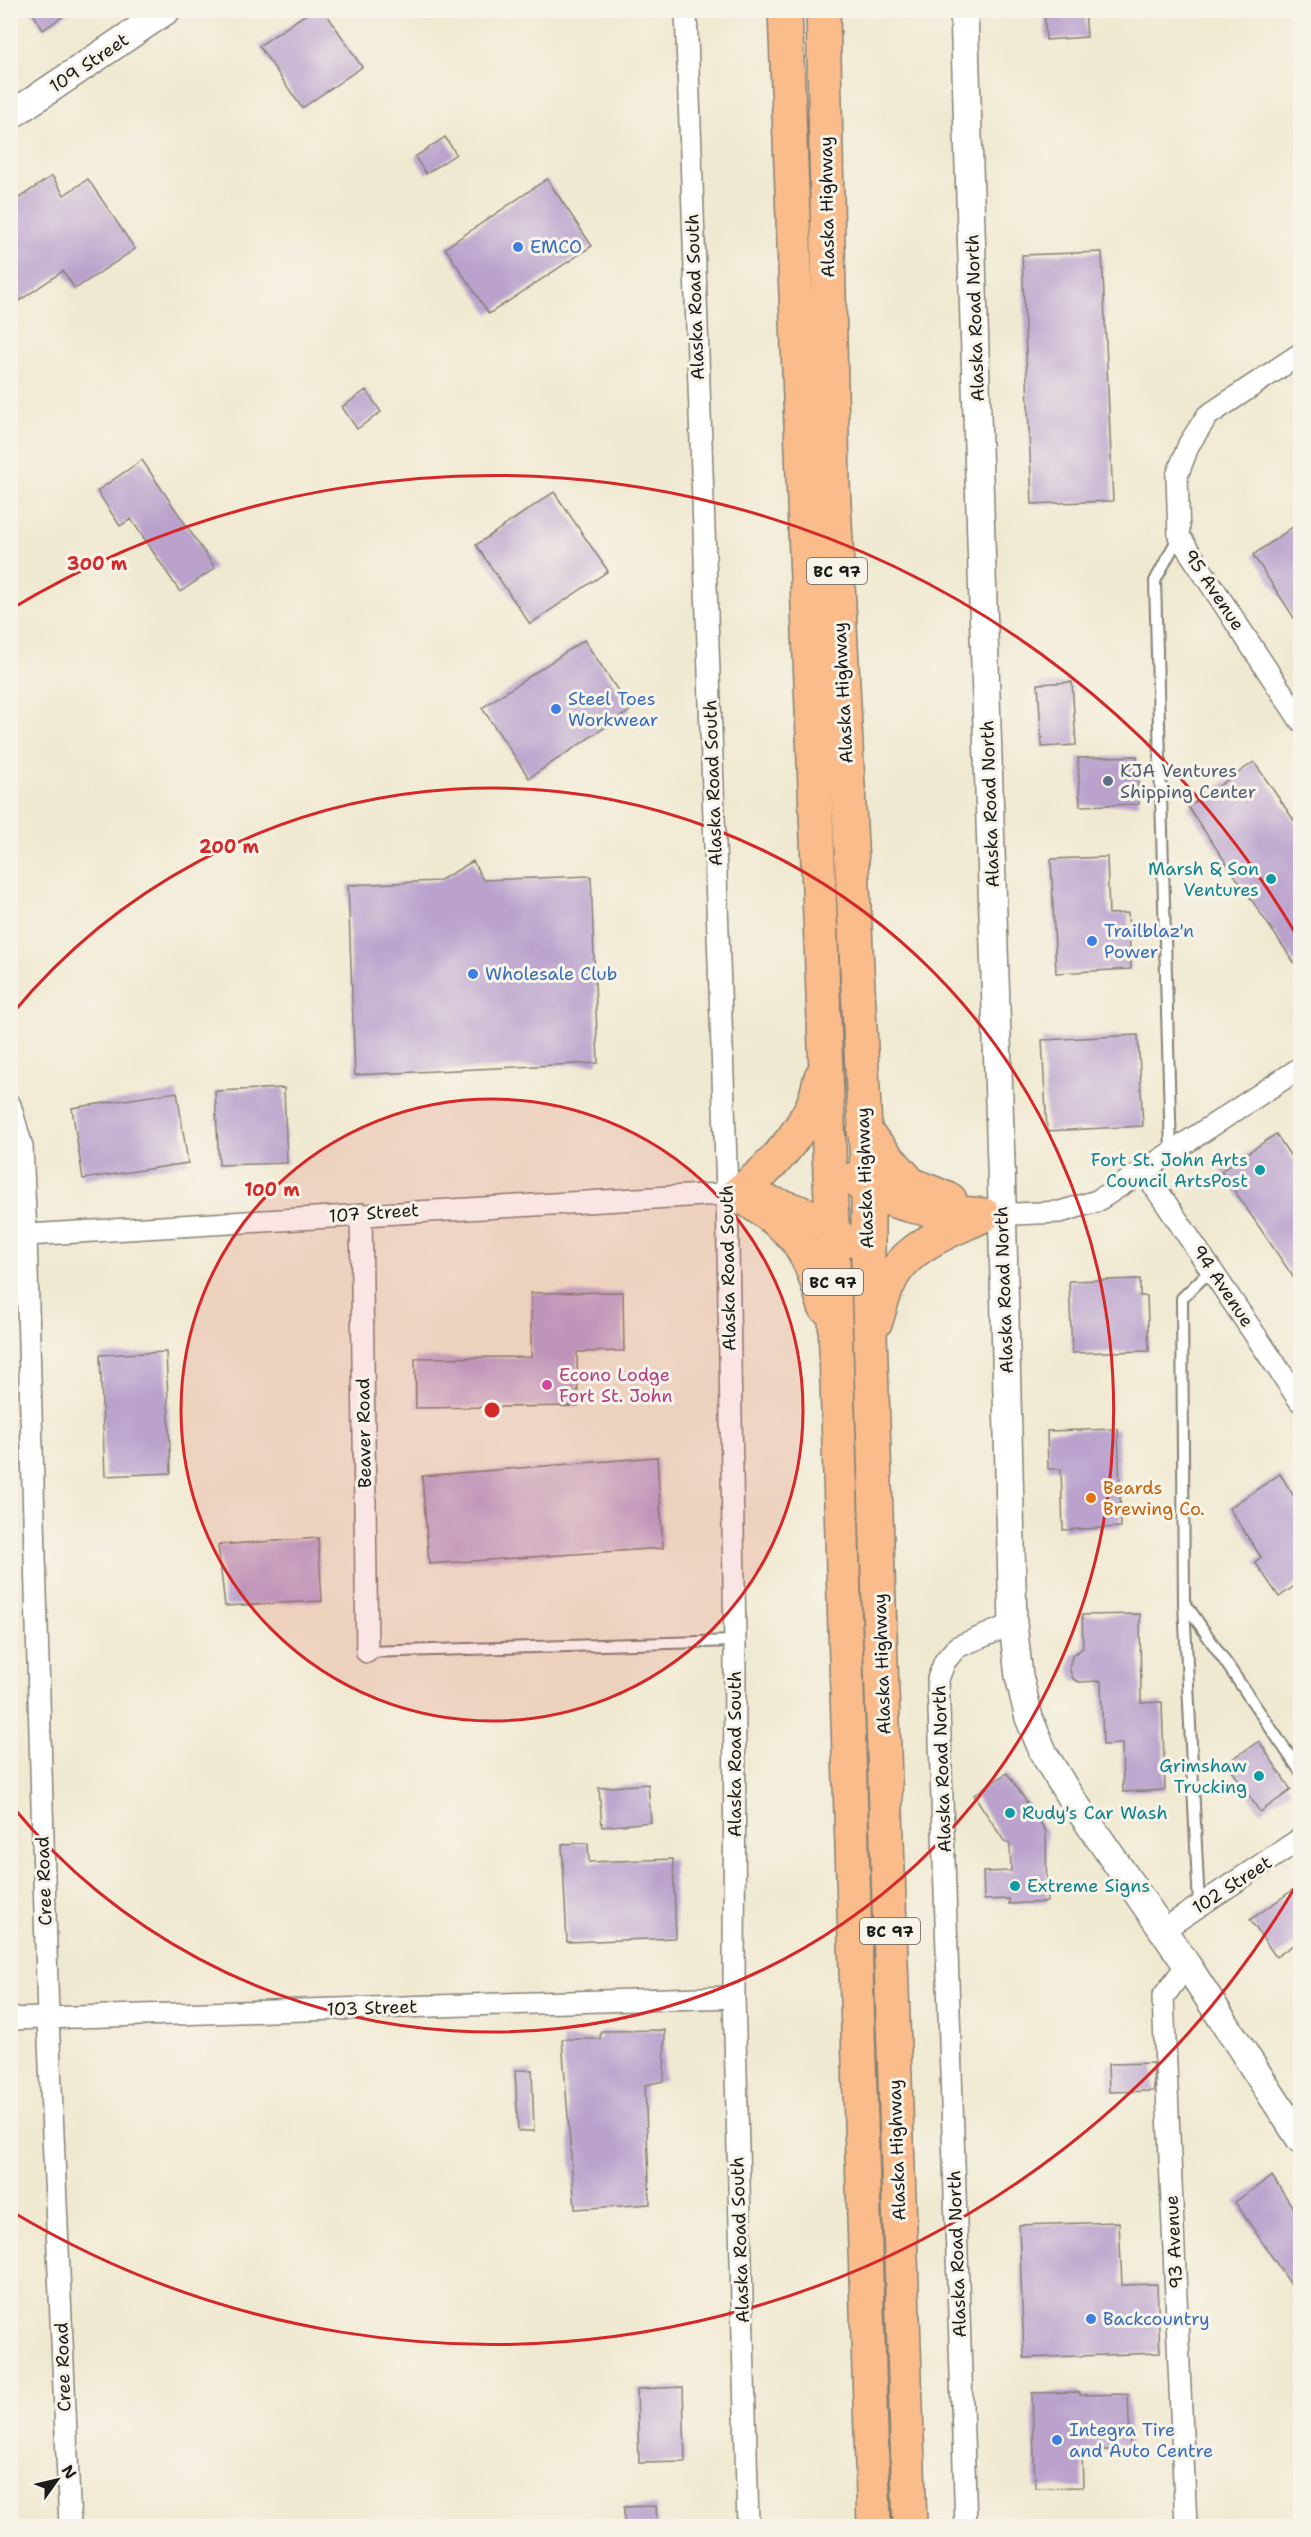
<svg xmlns="http://www.w3.org/2000/svg" width="1311" height="2537" viewBox="0 0 1311 2537" font-family="'Shantell Sans',sans-serif">
<style>
.building{fill:#baa2cd}
.lines{fill:none;stroke-linecap:round;stroke-linejoin:round}
.service-casing{stroke:#868276;stroke-width:14}
.minor-casing{stroke:#868276;stroke-width:24}
.tertiary-casing{stroke:#868276;stroke-width:30}
.trunk-casing{stroke:#868276;stroke-width:36}
.service{stroke:#fff;stroke-width:10}
.minor{stroke:#fff;stroke-width:21}
.tertiary{stroke:#fff;stroke-width:27}
.trunk{stroke:#fabc8b;stroke-width:33}
.ring{fill:none;stroke:#d62828;stroke-width:3}
.shop-dot{fill:#3f7fe0;stroke:#f7f3e8;stroke-width:2}
.service-dot{fill:#5c6f8a;stroke:#f7f3e8;stroke-width:2}
.culture-dot{fill:#0f9aa8;stroke:#f7f3e8;stroke-width:2}
.hotel-dot{fill:#d1479c;stroke:#f7f3e8;stroke-width:2}
.food-dot{fill:#e8710a;stroke:#f7f3e8;stroke-width:2}
.labels{text-anchor:middle;dominant-baseline:central;stroke-width:6;stroke-linejoin:round;paint-order:stroke}
.shield{fill:#f7f3e8;stroke:#5e5c59;stroke-width:1.5}
.shield-label{font-size:16px;font-weight:bold;fill:#1c1c1c}
.street-label{font-size:18px;fill:#1c1c1c;stroke:#f7f3e8}
.shop-label{font-size:18px;fill:#366cbe;stroke:#f7f3e8;text-anchor:start}
.service-label{font-size:18px;fill:#4e5e75;stroke:#f7f3e8;text-anchor:start}
.culture-label{font-size:18px;fill:#0d838f;stroke:#f7f3e8;text-anchor:end}
.hotel-label{font-size:18px;fill:#b23c85;stroke:#f7f3e8;text-anchor:start}
.food-label{font-size:18px;fill:#c56008;stroke:#f7f3e8;text-anchor:start}
.centre{fill:#d62828;stroke:#f7f3e8;stroke-width:3}
.ring-label{font-size:18px;text-anchor:middle;font-weight:bold;fill:#d62828;stroke:#f7f3e8;stroke-width:6;stroke-linejoin:round;paint-order:stroke}
</style>
<rect width="100%" height="100%" fill="#f7f3e8"/>
<filter id="ink" filterUnits="userSpaceOnUse"><feTurbulence type="fractalNoise" baseFrequency=".0167" numOctaves="2"/><feDisplacementMap in="SourceGraphic" scale="12" xChannelSelector="R" yChannelSelector="G"/><feConvolveMatrix kernelMatrix="1 2 1 2 8 2 1 2 1" color-interpolation-filters="sRGB"/></filter>
<filter id="wash" filterUnits="userSpaceOnUse"><feTurbulence type="fractalNoise" baseFrequency=".008" numOctaves="4" result="noise"/><feDisplacementMap in="SourceGraphic" scale="24" xChannelSelector="R" yChannelSelector="G"/><feGaussianBlur stdDeviation="1.35" result="paint"/><feColorMatrix in="noise" values="0 0 0 0 0 0 0 0 0 0 0 0 0 0 0 0 0 1.4 0 .05"/><feComposite in="paint" operator="in"/></filter>
<g filter="url(#wash)">
<rect width="100%" height="100%" fill="#f0e9d1"/>
<g id="blocks">
<!-- building -->
<path class="building" d="M31,10H72L43,30Z
M312,10H324L362,67L302,108L259,46Z
M1044,10H1085L1087,37L1046,40Z
M445,137L456,154L426,174L415,157Z
M52,176L64,195L88,179L135,249L75,289L63,271L10,307V204Z
M547,179L592,246L489,314L445,248Z
M1102,252L1113,501L1032,504L1022,255Z
M366,390L381,412L357,429L342,407Z
M142,460L215,568L180,592L131,519L120,526L97,491Z
M554,492L608,571L530,624L476,545Z
M1300,522V627L1253,555Z
M584,640L631,710L529,778L482,708Z
M1072,682L1076,745L1042,747L1038,684Z
M1137,756L1139,804L1080,806L1078,758Z
M1254,762L1300,829V971L1188,807Z
M1107,857L1109,914L1128,913L1131,969L1056,973L1051,859Z
M473,861L483,880L591,876L598,1063L355,1075L348,885L439,881Z
M1138,1035L1143,1126L1047,1131L1042,1040Z
M284,1088L287,1163L219,1165L215,1091Z
M177,1092L188,1163L83,1179L72,1108Z
M1276,1134L1300,1170V1287L1221,1171Z
M1140,1279V1296H1147L1149,1351L1072,1353L1069,1281Z
M623,1292L624,1351L577,1352L578,1406L416,1408L415,1358L531,1357V1293Z
M166,1352L171,1473L105,1476L100,1355Z
M1118,1429L1121,1527L1063,1530L1061,1469H1048L1047,1431Z
M657,1457L663,1548L429,1564L422,1476Z
M1280,1474L1300,1506V1582L1279,1597L1255,1562L1261,1557L1229,1508Z
M318,1538L322,1601L225,1606L218,1545Z
M1140,1614L1141,1703L1162,1702L1165,1790L1123,1792L1122,1744L1103,1745L1101,1681L1079,1682L1073,1679L1069,1668L1072,1656L1083,1648L1082,1615Z
M1259,1741L1291,1790L1260,1812L1227,1763Z
M1007,1773L1046,1831L1047,1902L1009,1904V1899L984,1900L983,1872L1011,1871L1010,1844L1004,1841L974,1795Z
M648,1784L651,1822L602,1827L599,1788Z
M588,1843L589,1862L673,1859L676,1938L567,1942L562,1844Z
M1300,1885V1940L1276,1957L1250,1920Z
M665,2030L664,2081L645,2085L650,2204L575,2209L562,2039H600L601,2031Z
M1153,2063L1154,2091L1109,2092L1108,2064Z
M515,2070H532L534,2131H518Z
M1272,2176L1300,2218V2298L1235,2202Z
M1119,2222L1122,2285L1157,2284L1160,2353L1024,2358L1019,2225Z
M683,2387L685,2462L639,2463L637,2389Z
M1080,2392V2395L1128,2394L1130,2449L1082,2451L1083,2487L1035,2488L1032,2393Z
M656,2506L657,2526H624V2507Z"/>
</g>
</g>
<g filter="url(#ink)">
<use href="#blocks" fill-opacity="0" stroke="#868276" stroke-width="1.5"/>
<g class="lines">
<!-- service casing -->
<g class="service-casing">
<path id="service" d="M1171,1153L1155,581L1179,536
M1185,1603L1300,1771
M367,1652L735,1641
M1199,1906L1184,1603L1182,1298L1211,1270"/>
</g>
<!-- minor casing -->
<g class="minor-casing">
<path id="minor" d="M686,10L727,1192L735,1641L734,1997L748,2526
M1300,354L1207,416L1189,444L1177,476L1179,536L1300,720
M10,1105L22,1147L26,1235L48,2018L70,2526
M1144,1171L1300,1401
M361,1214L367,1652
M989,1215L1060,1212L1097,1201L1300,1068
M10,1236L738,1193
M1163,1930L1300,1839
M10,2019L734,1997
M966,2526L938,1679L945,1661L957,1647L1013,1624
M1186,2526L1163,1997L1187,1965"/>
</g>
<!-- tertiary casing -->
<g class="tertiary-casing">
<path id="tertiary" d="M964,10L1001,1164L1013,1624L1019,1676L1029,1718L1044,1754L1069,1795L1187,1965L1300,2139
M10,116L167,10"/>
</g>
<!-- trunk casing -->
<g class="trunk-casing">
<path id="trunk" d="M785,10L832,1227L874,2526
M823,10L833,483L868,1190V1274L910,2526
M864,1131L911,1184L950,1200
M853,1179C892,1209 937,1211 984,1215
M738,1193C757,1207 788,1225 800,1245C812,1264 818,1285 825,1307
M738,1193C768,1171 794,1142 811,1109C816,1099 818,1087 821,1077
M757,1199C788,1209 822,1214 843,1241
M876,1321C882,1301 888,1277 903,1262C924,1239 957,1228 984,1215"/>
</g>
<!-- service -->
<use href="#service" class="service"/>
<!-- minor -->
<use href="#minor" class="minor"/>
<!-- tertiary -->
<use href="#tertiary" class="tertiary"/>
<!-- trunk -->
<use href="#trunk" class="trunk"/>
</g>
</g>
<!-- distance rings -->
<circle cx="492" cy="1410" r="311" fill="#d62828" fill-opacity=".12"/>
<g class="ring">
<circle cx="492" cy="1410" r="311"/>
<path d="M12 1014A622 622 0 1 1 12 1806"/>
<path d="M1297 1884A934 934 0 0 1 11 2211M11 609A934 934 0 0 1 1297 936"/>
</g>
<!-- markers -->
<g class="shop-dot">
<circle cx="518" cy="247" r="6"/>
<circle cx="556" cy="709" r="6"/>
<circle cx="1092" cy="941" r="6"/>
<circle cx="473" cy="974" r="6"/>
<circle cx="1091" cy="2319" r="6"/>
<circle cx="1057" cy="2440" r="6"/>
</g>
<circle class="service-dot" cx="1108" cy="781" r="6"/>
<g class="culture-dot">
<circle cx="1271" cy="879" r="6"/>
<circle cx="1260" cy="1170" r="6"/>
<circle cx="1259" cy="1776" r="6"/>
<circle cx="1010" cy="1813" r="6"/>
<circle cx="1015" cy="1886" r="6"/>
</g>
<circle class="hotel-dot" cx="547" cy="1385" r="6"/>
<circle class="food-dot" cx="1091" cy="1498" r="6"/>
<g class="labels">
<!-- shield labels -->
<g class="shield">
<rect x="807" y="558" width="60" height="26" rx="4.5"/>
<rect x="803" y="1269" width="60" height="26" rx="4.5"/>
<rect x="860" y="1918" width="60" height="26" rx="4.5"/>
</g>
<g class="shield-label">
<text x="837" y="571">BC 97</text>
<text x="833" y="1282">BC 97</text>
<text x="890" y="1931">BC 97</text>
</g>
<!-- street labels -->
<g class="street-label">
<text transform="translate(89 63) rotate(-34)">109 Street</text>
<text transform="translate(827 207) rotate(-91)">Alaska Highway</text>
<text transform="translate(695 297) rotate(-92)">Alaska Road South</text>
<text transform="translate(975 318) rotate(-92)">Alaska Road North</text>
<text transform="translate(1214 590) rotate(56)">95 Avenue</text>
<text transform="translate(843 693) rotate(-93)">Alaska Highway</text>
<text transform="translate(713 783) rotate(-92)">Alaska Road South</text>
<text transform="translate(990 804) rotate(-92)">Alaska Road North</text>
<text transform="translate(865 1178) rotate(-92)">Alaska Highway</text>
<text transform="translate(374 1213) rotate(-4)">107 Street</text>
<text transform="translate(728 1268) rotate(-91)">Alaska Road South</text>
<text transform="translate(1223 1286) rotate(56)">94 Avenue</text>
<text transform="translate(1004 1290) rotate(-92)">Alaska Road North</text>
<text transform="translate(364 1433) rotate(-91)">Beaver Road</text>
<text transform="translate(882 1664) rotate(-92)">Alaska Highway</text>
<text transform="translate(735 1754) rotate(-90)">Alaska Road South</text>
<text transform="translate(942 1769) rotate(-92)">Alaska Road North</text>
<text transform="translate(44 1881) rotate(-92)">Cree Road</text>
<text transform="translate(1232 1885) rotate(-33)">102 Street</text>
<text transform="translate(372 2008) rotate(-2)">103 Street</text>
<text transform="translate(897 2150) rotate(-92)">Alaska Highway</text>
<text transform="translate(740 2240) rotate(-92)">Alaska Road South</text>
<text transform="translate(1174 2242) rotate(-93)">93 Avenue</text>
<text transform="translate(957 2254) rotate(-92)">Alaska Road North</text>
<text transform="translate(63 2367) rotate(-92)">Cree Road</text>
</g>
<!-- shop labels -->
<g class="shop-label">
<text x="530" y="247">EMCO</text>
<text x="568" y="699">Steel Toes<tspan x="568" dy="21">Workwear</tspan></text>
<text x="1104" y="931">Trailblaz'n<tspan x="1104" dy="21">Power</tspan></text>
<text x="485" y="974">Wholesale Club</text>
<text x="1103" y="2319">Backcountry</text>
<text x="1069" y="2430">Integra Tire<tspan x="1069" dy="21">and Auto Centre</tspan></text>
</g>
<!-- service labels -->
<g class="service-label">
<text x="1120" y="771">KJA Ventures<tspan x="1120" dy="21">Shipping Center</tspan></text>
</g>
<!-- culture labels -->
<g class="culture-label">
<text x="1259" y="869">Marsh &amp; Son<tspan x="1259" dy="21">Ventures</tspan></text>
<text x="1248" y="1160">Fort St. John Arts<tspan x="1248" dy="21">Council ArtsPost</tspan></text>
<text x="1247" y="1766">Grimshaw<tspan x="1247" dy="21">Trucking</tspan></text>
<text x="1022" y="1813" text-anchor="start">Rudy's Car Wash</text>
<text x="1027" y="1886" text-anchor="start">Extreme Signs</text>
</g>
<!-- hotel labels -->
<g class="hotel-label">
<text x="559" y="1375">Econo Lodge<tspan x="559" dy="21">Fort St. John</tspan></text>
</g>
<!-- food labels -->
<g class="food-label">
<text x="1103" y="1488">Beards<tspan x="1103" dy="21">Brewing Co.</tspan></text>
</g>
</g>
<circle cx="492" cy="1410" r="9" class="centre"/>
<g class="ring-label">
<text x="97" y="570">300 m</text>
<text x="229" y="853">200 m</text>
<text x="272" y="1196">100 m</text>
</g>
<!-- margin -->
<rect width="1311" height="2537" fill="none" stroke="#f7f3e8" stroke-width="36"/>
<!-- north arrow -->
<g transform="translate(57 2480) rotate(56)" stroke="#f7f3e8" stroke-width="4.5" paint-order="stroke">
<path d="M0-4.5L10 22L0 15L-10 22Z" fill="#1c1c1c"/>
<text y="-9" font-size="16" font-weight="bold" text-anchor="middle" fill="#1c1c1c">N</text>
</g>
</svg>
